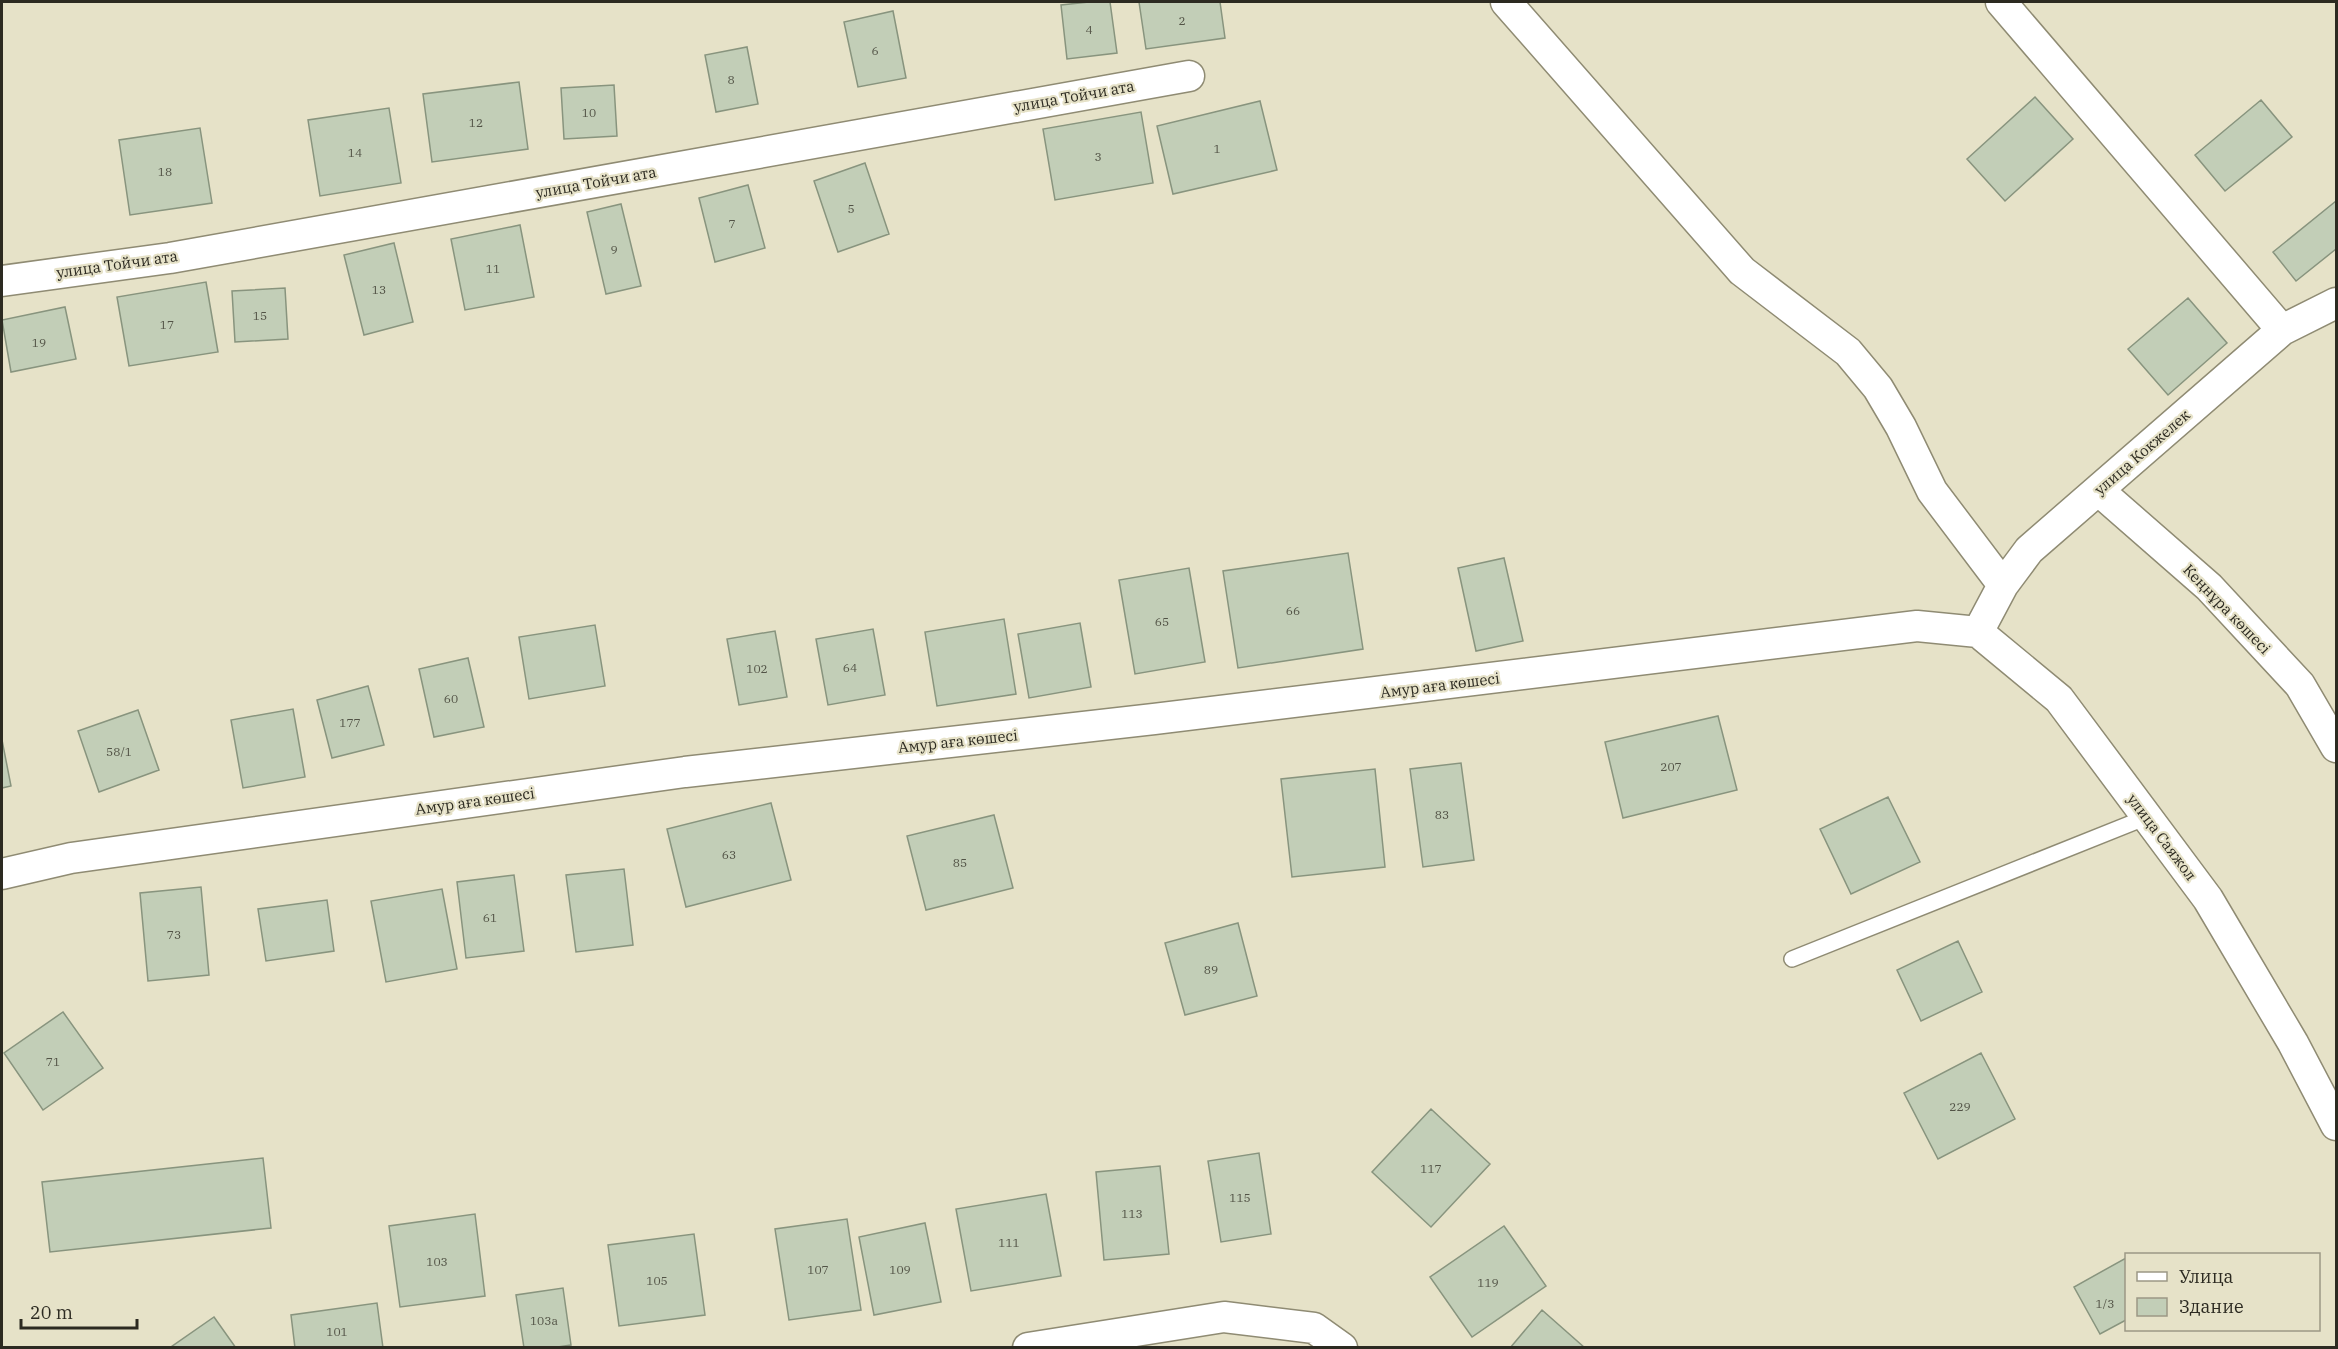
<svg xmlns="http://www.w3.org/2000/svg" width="2338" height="1349" viewBox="0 0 2338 1349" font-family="'IBM Plex Serif',serif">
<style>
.building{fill:#c2ceb7;stroke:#88947e;stroke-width:1.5}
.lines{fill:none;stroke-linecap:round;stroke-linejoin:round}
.service-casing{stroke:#8f8b73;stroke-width:18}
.minor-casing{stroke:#8f8b73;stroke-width:33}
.service{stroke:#fff;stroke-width:15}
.minor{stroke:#fff;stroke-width:30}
.labels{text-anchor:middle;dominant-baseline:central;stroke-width:4.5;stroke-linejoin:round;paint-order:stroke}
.number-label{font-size:12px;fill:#525346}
.street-label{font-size:15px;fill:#2c2a21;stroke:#e6e2c8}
</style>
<rect width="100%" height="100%" fill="#e6e2c8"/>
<!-- building -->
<path class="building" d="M1089,2H1110L1117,53L1067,59L1061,5Z
M1139,2H1220L1225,38L1146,49Z
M893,11L906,78L858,87L844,22Z
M747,47L758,104L716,112L705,55Z
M519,82L528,149L432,162L423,94Z
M614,85L617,136L564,139L561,88Z
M2035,97L2073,139L2005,201L1967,159Z
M2261,100L2292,137L2225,191L2195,155Z
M1260,101L1277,170L1173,194L1157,126Z
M389,108L401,183L320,196L308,120Z
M1141,112L1153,183L1055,200L1043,129Z
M200,128L212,203L130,215L119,140Z
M865,163L889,234L838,252L814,181Z
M748,185L765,248L715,262L699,198Z
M2336,201V249L2296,281L2273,252Z
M621,204L641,286L606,294L587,212Z
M520,225L534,297L465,310L451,239Z
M394,243L413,322L364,335L344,255Z
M206,282L218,352L129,366L117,297Z
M285,288L288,339L235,342L232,291Z
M2188,298L2227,343L2168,395L2128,349Z
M65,307L76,359L11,372L2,320Z
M1348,553L1363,649L1238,668L1223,571Z
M1504,558L1523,641L1476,651L1458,568Z
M1189,568L1205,662L1135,674L1119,580Z
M1004,619L1016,694L937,706L925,632Z
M1080,623L1091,687L1029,698L1018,634Z
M595,625L605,686L529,699L519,637Z
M873,629L885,695L828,705L816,639Z
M775,631L787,697L739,705L727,639Z
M468,658L484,727L434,737L419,669Z
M368,686L384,745L332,758L317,700Z
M293,709L305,777L243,788L231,720Z
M138,710L159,770L99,792L78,731Z
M1718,716L1737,790L1623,818L1605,742Z
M2,740L11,786L2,788Z
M1461,763L1474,860L1423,867L1410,769Z
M1375,769L1385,867L1292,877L1281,779Z
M1888,797L1920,862L1851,894L1820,829Z
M771,803L791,880L686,907L667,829Z
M994,815L1013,888L926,910L907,836Z
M624,869L633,945L576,952L566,875Z
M514,875L524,951L466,958L457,882Z
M201,887L209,975L148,981L140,893Z
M442,889L457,969L386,982L371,901Z
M327,900L334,951L266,961L258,909Z
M1238,923L1257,996L1185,1015L1165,943Z
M1958,941L1982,992L1921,1021L1897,970Z
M63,1012L103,1068L43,1110L4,1053Z
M1981,1053L2015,1119L1938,1159L1904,1093Z
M1431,1109L1490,1164L1431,1227L1372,1172Z
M1259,1153L1271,1234L1221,1242L1208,1161Z
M263,1158L271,1228L50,1252L42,1182Z
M1160,1166L1169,1254L1104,1260L1096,1172Z
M1046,1194L1061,1276L971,1291L956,1209Z
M475,1214L485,1296L400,1307L389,1226Z
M847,1219L861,1310L789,1320L775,1229Z
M925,1223L941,1302L874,1315L859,1237Z
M1504,1226L1546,1286L1472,1337L1430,1277Z
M694,1234L705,1315L619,1326L608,1245Z
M2126,1258V1320L2100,1334L2074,1287Z
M563,1288L571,1345L551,1348H524L516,1295Z
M377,1303L383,1348H295L291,1315Z
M1542,1310L1585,1348H1510Z
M214,1317L236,1348H171V1347Z"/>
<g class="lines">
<!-- service casing -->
<g class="service-casing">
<path id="service" d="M1792,959L2147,817"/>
</g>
<!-- minor casing -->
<g class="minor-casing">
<path id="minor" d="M1506,2L1742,271L1848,352L1878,388L1901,427L1932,491L2003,585
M2001,2L2282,330
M2,281L170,258L1189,76
M2098,490L2209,587L2300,685L2336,747
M1978,632L2003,585L2029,550L2282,330L2336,303
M2,874L71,858L685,772L1154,719L1917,626L1978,632L2059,699L2208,899L2293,1043L2336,1125
M1028,1348L1224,1317L1314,1328L1342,1348"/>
</g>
<!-- service -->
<use href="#service" class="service"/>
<!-- minor -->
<use href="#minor" class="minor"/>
</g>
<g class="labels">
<!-- number labels -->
<g class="number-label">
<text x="1182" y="20">2</text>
<text x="1089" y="29">4</text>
<text x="875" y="50">6</text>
<text x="731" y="79">8</text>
<text x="589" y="112">10</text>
<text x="476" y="122">12</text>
<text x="1217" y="148">1</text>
<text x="355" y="152">14</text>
<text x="1098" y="156">3</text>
<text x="165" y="171">18</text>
<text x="851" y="208">5</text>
<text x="732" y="223">7</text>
<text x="614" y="249">9</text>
<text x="493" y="268">11</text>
<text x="379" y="289">13</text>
<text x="260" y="315">15</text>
<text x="167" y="324">17</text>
<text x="39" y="342">19</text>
<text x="1293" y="610">66</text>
<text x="1162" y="621">65</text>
<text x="850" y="667">64</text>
<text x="757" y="668">102</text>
<text x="451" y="698">60</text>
<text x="350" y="722">177</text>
<text x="119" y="751">58/1</text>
<text x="1671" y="766">207</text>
<text x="1442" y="814">83</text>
<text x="729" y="854">63</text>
<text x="960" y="862">85</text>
<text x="490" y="917">61</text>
<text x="174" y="934">73</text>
<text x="1211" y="969">89</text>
<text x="53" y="1061">71</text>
<text x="1960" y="1106">229</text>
<text x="1431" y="1168">117</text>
<text x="1240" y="1197">115</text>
<text x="1132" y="1213">113</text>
<text x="1009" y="1242">111</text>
<text x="437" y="1261">103</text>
<text x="818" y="1269">107</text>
<text x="900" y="1269">109</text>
<text x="657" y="1280">105</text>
<text x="1488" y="1282">119</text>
<text x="2105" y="1303">1/3</text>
<text x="544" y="1320">103а</text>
<text x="337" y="1331">101</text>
</g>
<!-- street labels -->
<g class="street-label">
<text transform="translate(1074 96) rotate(-10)">улица Тойчи ата</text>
<text transform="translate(596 182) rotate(-10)">улица Тойчи ата</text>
<text transform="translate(117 264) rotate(-8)">улица Тойчи ата</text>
<text transform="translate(2142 452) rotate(-41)">улица Кокжелек</text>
<text transform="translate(2227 609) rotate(46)">Кеңнұра көшесі</text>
<text transform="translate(1440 685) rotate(-7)">Амур аға көшесі</text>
<text transform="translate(958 741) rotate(-6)">Амур аға көшесі</text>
<text transform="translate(475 801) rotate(-8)">Амур аға көшесі</text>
<text transform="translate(2162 837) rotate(53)">улица Саяжол</text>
</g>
</g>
<!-- border -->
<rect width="2338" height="1349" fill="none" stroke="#2c2a21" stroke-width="6"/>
<!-- legend -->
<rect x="2125" y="1253" width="195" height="78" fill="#e6e2c8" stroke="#9c9885" stroke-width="1.5"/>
<rect x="2137" y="1272" width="30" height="9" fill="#ffffff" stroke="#9c9885" stroke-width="1.5"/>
<text x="2179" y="1283" font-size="18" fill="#2c2a21">Улица</text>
<rect x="2137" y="1298" width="30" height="18" fill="#c2ceb7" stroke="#9c9885" stroke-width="1.5"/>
<text x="2179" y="1313" font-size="18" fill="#2c2a21">Здание</text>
<!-- scale -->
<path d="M21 1319v9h116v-9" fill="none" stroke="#2c2a21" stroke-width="3"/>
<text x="30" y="1319" font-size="18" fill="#2c2a21" stroke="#e6e2c8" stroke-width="4.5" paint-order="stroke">20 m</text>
</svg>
